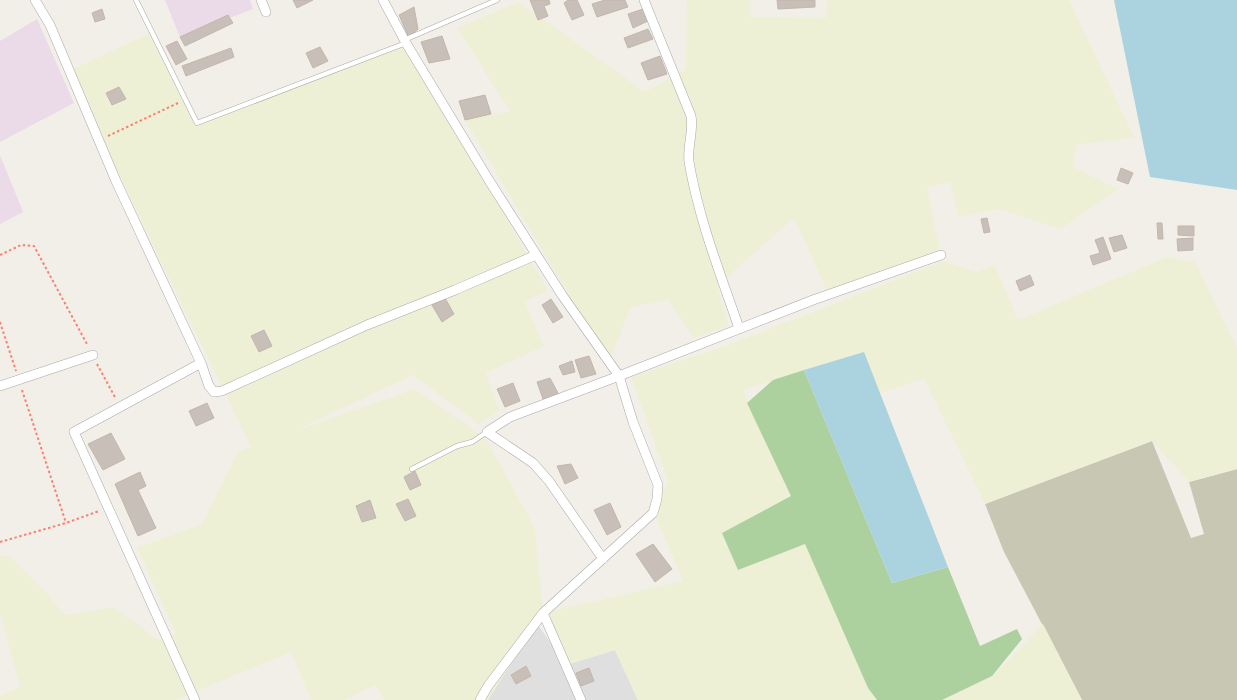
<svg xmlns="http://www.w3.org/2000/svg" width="1237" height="700" viewBox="0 0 1237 700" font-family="Barlow,sans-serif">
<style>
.residential{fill:#e0dfdf}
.industrial{fill:#ebdbe8}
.construction{fill:#c7c7b4}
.farmland{fill:#eef0d5}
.forest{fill:#add19e}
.water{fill:#aad3df}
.building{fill:#c7bfb8;stroke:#c4b6ab}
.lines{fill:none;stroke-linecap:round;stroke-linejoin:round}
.service-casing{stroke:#a9a9a9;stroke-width:5.5}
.minor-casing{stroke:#a9a9a9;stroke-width:10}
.path{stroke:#fa8072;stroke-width:2;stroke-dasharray:2.5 2.5;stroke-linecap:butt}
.service{stroke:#fff;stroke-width:4.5}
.minor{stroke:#fff;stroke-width:9}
</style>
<rect width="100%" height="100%" fill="#f2efe9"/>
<!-- residential -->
<path class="residential" d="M536,622L566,665L615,650L638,700H488Z"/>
<!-- industrial -->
<path class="industrial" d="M165,0H250L253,9L180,37Z
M37,19L74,103L0,142V41Z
M0,155L23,212L0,224Z"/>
<!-- construction -->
<path class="construction" d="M1152,441L1191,538L1204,534L1189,482L1237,469V700H1082L1004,552L985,504Z"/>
<!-- farmland -->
<path class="farmland" d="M687,0H751L750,17L826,18L827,0H1069L1134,137L1076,145L1073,167L1118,189L1061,229L998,209L958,217L950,182L927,187L941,255L829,295L794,218L717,286L729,326L694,338L668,300L631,307L609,363L465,120L510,111L457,28L519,2L645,92L686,69Z
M152,32L196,125L291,87L406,43L548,290L525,302L544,346L486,373L499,410L479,424L413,375L292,432L415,389L486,439L535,528L543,613L683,581L654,512L668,481L631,377L723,347L944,261L976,272L995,265L1018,320L1167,257L1195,262L1237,348V469L1189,482L1152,441L985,504L924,379L880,393L864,352L743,390L791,496L722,533L738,570L805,543L868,688L877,700H638L615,650L566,665L543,614L488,700H384L375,685L345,700H311L291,652L176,700H0V696L20,687L0,614V556H10L44,590L65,615L113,607L159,640L176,634L137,548L202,524L238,452L251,447L69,71Z
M1043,624L1082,700H942L992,676Z"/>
<!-- forest -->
<path class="forest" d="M804,370L892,583L948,567L980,646L1017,629L1022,639L992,676L942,700H877L868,688L805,544L738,570L722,533L791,496L747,403L773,380Z"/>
<!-- water -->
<path class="water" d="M1114,0H1237V190L1150,177Z
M864,352L948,567L892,583L804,370Z"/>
<!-- building -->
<path class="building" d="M293,0H313L297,8Z
M530,0H549L550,4L544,6L548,16L538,20Z
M568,0H577L584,15L572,20L564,3Z
M605,0H625L628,7L597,17L592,4Z
M777,0H815V7L778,9Z
M414,7L418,29L409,38L399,15Z
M102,9L105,19L95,22L92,13Z
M643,9L648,21L633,28L628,14Z
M228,15L233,23L185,46L180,37Z
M648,29L653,39L628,48L624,38Z
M442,36L450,59L429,63L421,42Z
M177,41L187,59L176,65L166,46Z
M320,47L328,61L313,68L306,53Z
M231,48L234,57L186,76L182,66Z
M660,56L667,74L648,80L641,63Z
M119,87L126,99L112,105L106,93Z
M485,95L491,114L465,120L459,101Z
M1121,168L1133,173L1128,184L1117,180Z
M987,218L990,232L984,233L981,219Z
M1157,223H1162L1163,239H1158Z
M1178,226H1194V236L1178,235Z
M1122,235L1127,248L1114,252L1109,238Z
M1103,237L1111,259L1093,265L1090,256L1100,253L1095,240Z
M1193,238V250L1178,251L1177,239Z
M1030,275L1034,285L1020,291L1016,281Z
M445,298L454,314L442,322L432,305Z
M551,299L563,317L553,323L542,305Z
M264,330L272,346L259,352L251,336Z
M589,356L596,374L581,378L575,360Z
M572,361L575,372L563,375L559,366Z
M550,378L559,395L543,399L537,382Z
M513,383L520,401L505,407L497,389Z
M207,403L214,418L196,426L189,411Z
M111,433L125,459L103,470L88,444Z
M571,464L578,478L565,484L557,466Z
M415,471L421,485L410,490L404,477Z
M140,472L146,486L138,490L156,528L138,536L115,484Z
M408,499L416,516L405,521L396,504Z
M370,500L376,518L362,522L356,506Z
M610,503L621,527L607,535L594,510Z
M653,544L672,569L655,582L636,554Z
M526,666L531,676L516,684L511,675Z
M589,668L594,681L581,686L576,673Z"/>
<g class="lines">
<!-- service casing -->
<g class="service-casing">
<path id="service" d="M136,0L197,123L406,43
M404,40L497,0
M412,469L457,446L472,442L487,432"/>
</g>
<!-- minor casing -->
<g class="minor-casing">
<path id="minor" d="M35,0L50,25L116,181L201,363L209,386L214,392L222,391L367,325L455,290L536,255
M261,0L266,12
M383,0L406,43L490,182L562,295L619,376L633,422L658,485L657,499L653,513L543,613L488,686L480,700
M644,0L691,116C694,131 687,146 689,162C699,220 720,273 739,328
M0,386L93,355
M603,559L549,481L533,463L487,432L510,417L619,376L813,300L941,255
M543,613L581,700
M195,700L74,432L201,363"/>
</g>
<!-- path -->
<path class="path" d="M108,136L178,103
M0,255L21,245L34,246L88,346
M0,322L16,371
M97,364L116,399
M22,390L66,523
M0,542L66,523L99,511"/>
<!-- service -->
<use href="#service" class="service"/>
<!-- minor -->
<use href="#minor" class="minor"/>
</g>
</svg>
